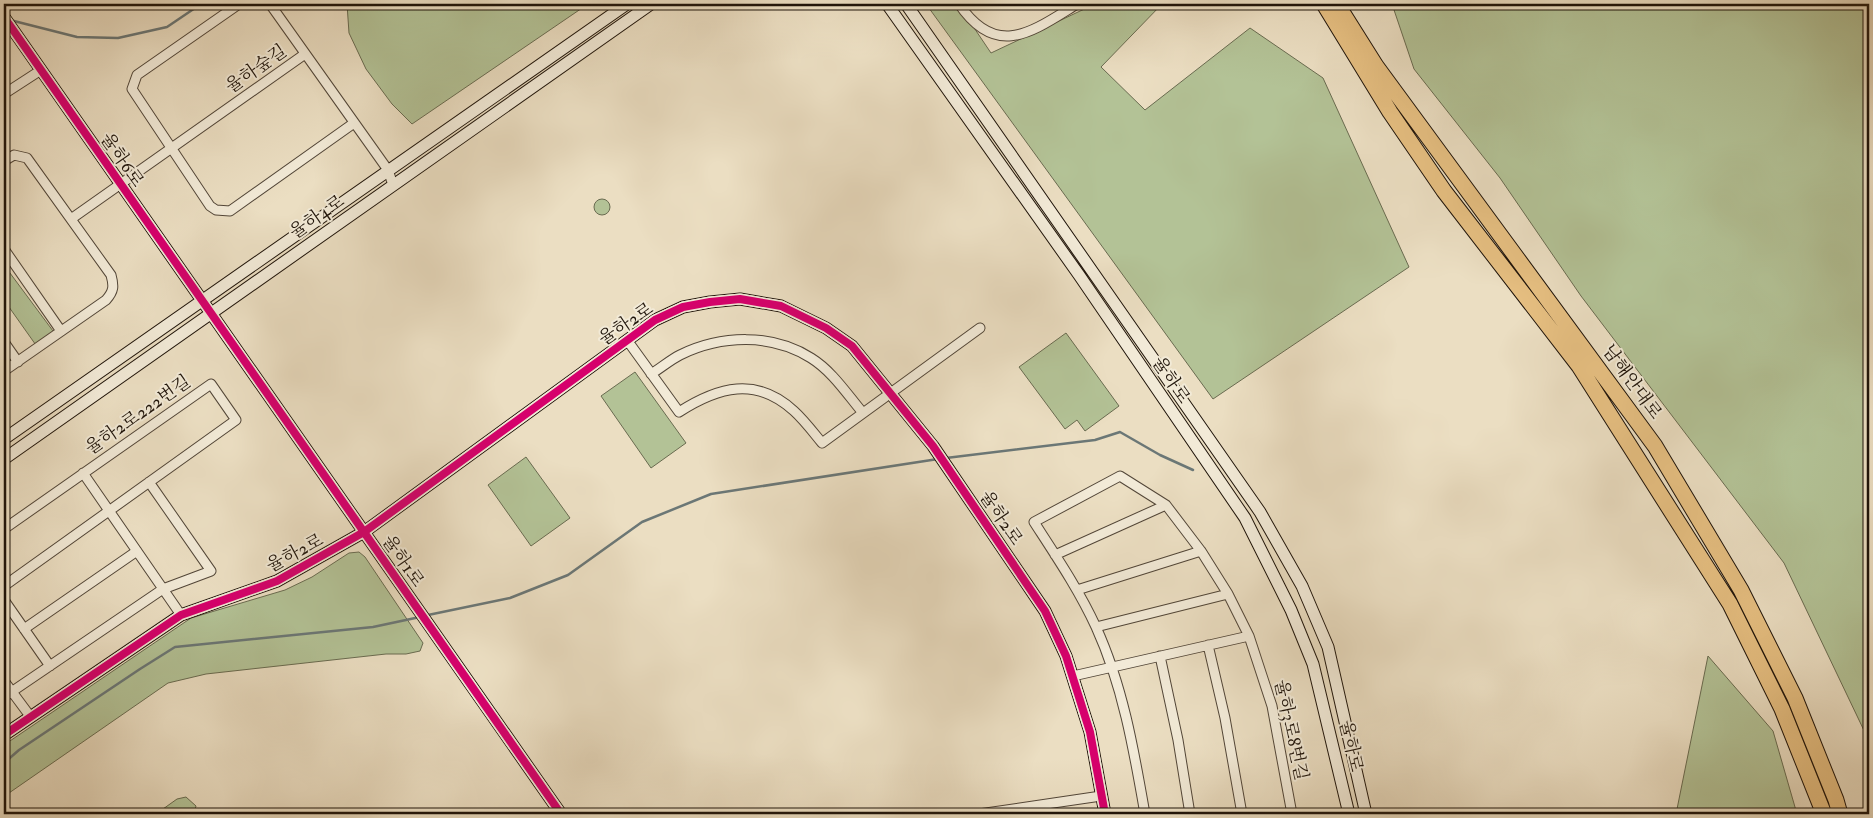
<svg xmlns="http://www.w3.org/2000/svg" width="1873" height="818" viewBox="0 0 1873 818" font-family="'IM FELL Double Pica','Noto Serif KR',serif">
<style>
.green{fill:#b3c296;stroke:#696b50}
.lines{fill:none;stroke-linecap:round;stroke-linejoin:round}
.stream{stroke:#6b7776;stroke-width:2.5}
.street-casing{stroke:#524638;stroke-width:11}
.secondary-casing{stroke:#1f140a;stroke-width:13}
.highway-casing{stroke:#1f140a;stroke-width:17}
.street{stroke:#f2ead7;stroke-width:9}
.secondary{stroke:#f2ead7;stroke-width:11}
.highway{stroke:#e6bf81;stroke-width:15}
.cycleway-casing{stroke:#f2ead7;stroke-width:11}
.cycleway{stroke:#d6006c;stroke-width:8}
.labels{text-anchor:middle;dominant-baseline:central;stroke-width:4;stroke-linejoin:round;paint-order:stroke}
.street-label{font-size:18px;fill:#1f140a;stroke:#f2ead7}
</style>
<rect width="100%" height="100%" fill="#ebdec2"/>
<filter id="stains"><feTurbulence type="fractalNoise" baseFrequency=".004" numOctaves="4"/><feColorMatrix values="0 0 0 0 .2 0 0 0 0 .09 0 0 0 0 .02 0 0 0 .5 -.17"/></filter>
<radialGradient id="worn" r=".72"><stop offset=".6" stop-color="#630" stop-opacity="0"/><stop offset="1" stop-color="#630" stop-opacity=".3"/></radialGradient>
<!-- green -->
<path class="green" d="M347,4H588L412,124L392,104L366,69L349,33Z
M926,4H958L991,53L1095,4H1162L1101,67L1145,110L1250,28L1323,78L1409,267L1213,399Z
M1392,4H1869V741L1784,563L1581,296L1500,178L1414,69Z
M594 207a8 8 0 1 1 16 0a8 8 0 1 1-16 0Z
M4,265L56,335L38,348L4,300Z
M1066,333L1119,406L1085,431L1077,420L1065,429L1019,367Z
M635,372L686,443L651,468L601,396Z
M526,457L570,518L531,546L488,485Z
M359,552L365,557L423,643L420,651L406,654H386L206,674L168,683L9,793L7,814H4V745L191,618L285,590L312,577L349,553Z
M1708,656L1773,731L1797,814H1676Z
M186,797L196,806L194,814H156L177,799Z"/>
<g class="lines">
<!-- stream -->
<path class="stream" d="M10,20L77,37L118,38L167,27L201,4
M946,458L1095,440L1120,432L1160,455L1193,470
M428,615L510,598L568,575L642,522L711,494L938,459
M4,763L19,750L140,669L175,647L373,627L420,617"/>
<!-- street casing -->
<g class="street-casing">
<path id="street" d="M239,4L137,75L132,89L210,206L216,210L230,211L354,123
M270,4L388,170L393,185
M959,4C997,60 1033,31 1077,4
M4,94L41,70
M4,161L14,155L27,158L111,275C114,286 114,291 106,300L4,371
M71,219L305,54
M4,249L61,331
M627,340L679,412C718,387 756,376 794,411C804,420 813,432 822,443L980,328
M4,342L18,362
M651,374C661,368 670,360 680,355C721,335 772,333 811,358C832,371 847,394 863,413
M83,473L181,615
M4,529L211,384L236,420L4,586
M1055,555L1166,505
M1077,590L1201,551
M4,600L50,666
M1096,627L1228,594
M24,629L137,551
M1208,645L1225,718L1242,814
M1160,656L1178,740L1190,814
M1073,676L1249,636
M4,681L30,716
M4,697L163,589L211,571L149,482
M979,814L1101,796
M1145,814C1134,751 1123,686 1096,627C1079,590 1056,556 1034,522L1120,476L1166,505L1201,551L1228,594L1249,636L1272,706L1292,814"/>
</g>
<!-- secondary casing -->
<g class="secondary-casing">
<path id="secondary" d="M887,4L1079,275L1245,518L1291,610L1313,664L1349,814
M906,4L1260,512L1302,586L1328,647L1366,814
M4,17L561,814
M4,439L627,4
M4,459L651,4
M4,735L181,615L277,581L364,532L655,320L683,307L710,302L740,299L781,306L826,328L852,346L933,446L1045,611L1066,656L1090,732L1105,814"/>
</g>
<!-- highway casing -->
<g class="highway-casing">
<path id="highway" d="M1324,4L1390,112L1444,191L1579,366L1730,604L1782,709L1824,814
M1337,4L1376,66L1655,446L1741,590L1795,698L1836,800L1840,814"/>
</g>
<!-- street -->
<use href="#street" class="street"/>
<!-- secondary -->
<use href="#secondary" class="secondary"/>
<!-- highway -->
<use href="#highway" class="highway"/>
<!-- cycleway casing -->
<g class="cycleway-casing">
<path id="cycleway" d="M4,17L561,814
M4,735L181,615L277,581L364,532L655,320L683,307L710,302L740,299L781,306L826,328L852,346L933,446L1045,611L1066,656L1090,732L1105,814"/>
</g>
<!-- cycleway -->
<use href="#cycleway" class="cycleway"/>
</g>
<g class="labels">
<!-- street labels -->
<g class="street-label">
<text transform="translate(256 69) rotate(-35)">율하숲길</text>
<text transform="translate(122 160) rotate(55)">율하6로</text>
<text transform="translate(317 217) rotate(-35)">율하4로</text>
<text transform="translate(626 324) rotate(-34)">율하2로</text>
<text transform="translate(1171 380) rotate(56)">율하로</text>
<text transform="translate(1632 382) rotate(54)">남해안대로</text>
<text transform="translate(138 415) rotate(-35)">율하2로222번길</text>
<text transform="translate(1001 518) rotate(56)">율하2로</text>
<text transform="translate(295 553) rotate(-28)">율하2로</text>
<text transform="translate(403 561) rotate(55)">율하1로</text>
<text transform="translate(1291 730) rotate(78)">율하3로8번길</text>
<text transform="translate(1351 746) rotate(77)">율하로</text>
</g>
</g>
<!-- margin -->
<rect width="1873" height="818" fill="none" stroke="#ebdec2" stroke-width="20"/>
<rect x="5" y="5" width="1863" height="808" fill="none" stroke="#1f140a" stroke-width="2.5"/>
<rect x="10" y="10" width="1853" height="798" fill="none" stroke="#1f140a"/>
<rect width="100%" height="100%" filter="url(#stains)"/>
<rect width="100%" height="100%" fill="url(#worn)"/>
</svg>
